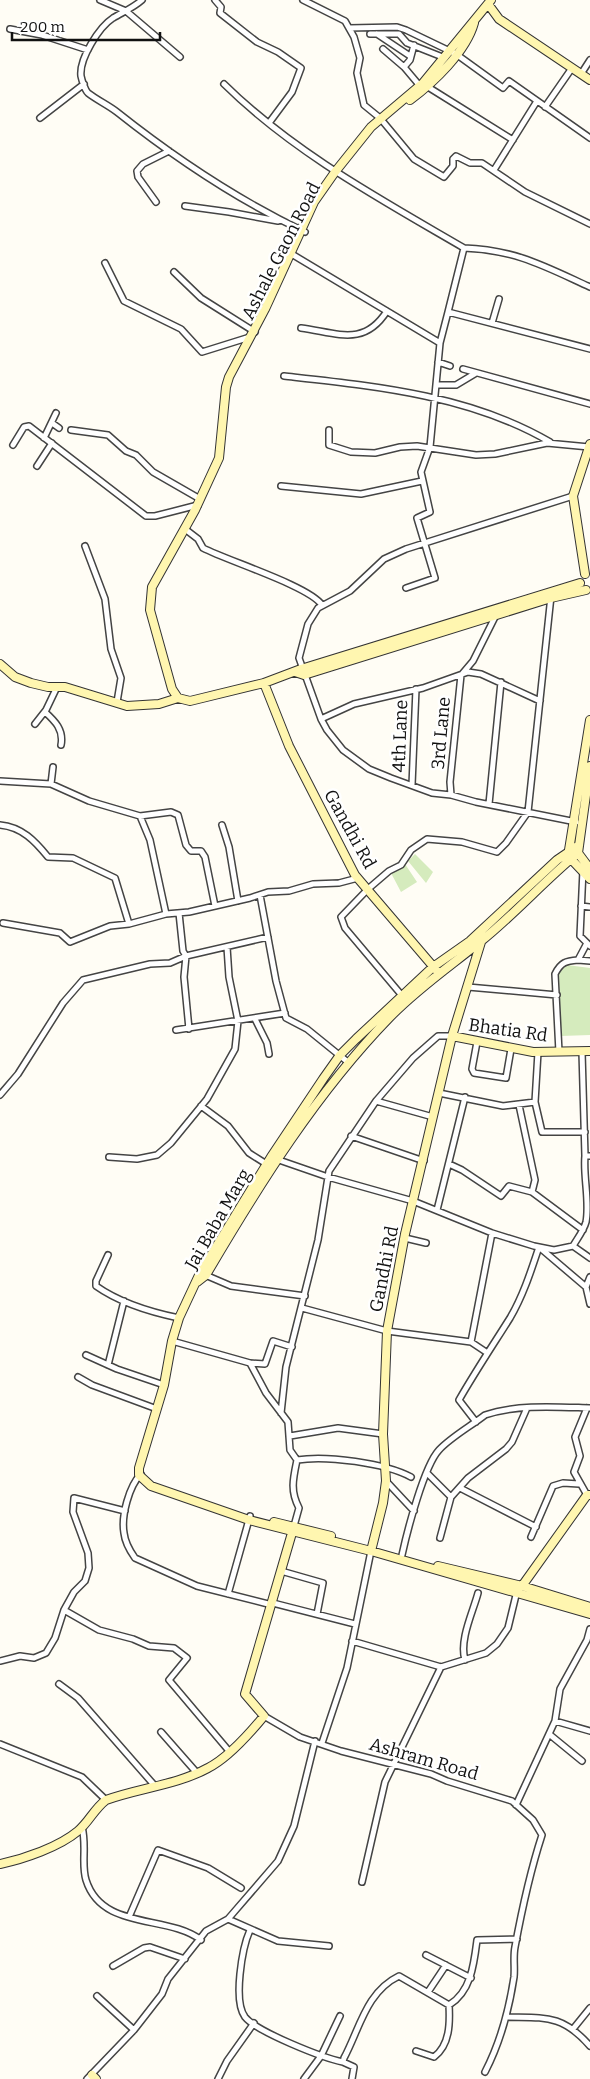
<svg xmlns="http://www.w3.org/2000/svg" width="590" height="2079" viewBox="0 0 590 2079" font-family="Bitter,serif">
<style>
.green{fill:#d5ebbd}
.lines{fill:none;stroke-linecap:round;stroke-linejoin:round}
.street-casing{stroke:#444;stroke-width:8}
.secondary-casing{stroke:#333;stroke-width:10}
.street{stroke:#fff;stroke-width:5}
.secondary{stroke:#fff6b0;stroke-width:8}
.labels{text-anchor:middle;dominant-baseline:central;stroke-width:5;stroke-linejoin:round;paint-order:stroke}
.street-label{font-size:18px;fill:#111;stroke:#fff}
</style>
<rect width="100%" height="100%" fill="#fffdf5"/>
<!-- green -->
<path class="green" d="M415,854L433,872L426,883L408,861Z
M405,864L417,882L401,892L391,873Z
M567,965L590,968V1035L561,1036L559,972Z"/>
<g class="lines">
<!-- street casing -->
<g class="street-casing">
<path id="street" d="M100,0L126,11L180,57
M142,0C133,8 123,12 113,18C99,27 79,59 81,76C82,81 85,90 88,93C97,100 108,105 117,112C175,158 238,200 305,232
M215,0L221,7L220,13L257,42L278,52L301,68L292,92L269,123
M303,0L345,21L354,37L360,58L357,73L364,105L380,118L414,159L444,177L453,166V159L456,156L470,163H482L525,192L590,224
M349,28L397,27L406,30L456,54L503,88L509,81L590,138
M10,29L42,35L88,50
M370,34H399L407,43L445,58
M377,34L410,56
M414,45L410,60L404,67L420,86
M383,49L404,67
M581,74L590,60
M224,84C293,152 380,199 464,248L448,312
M428,87L513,140
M545,107L572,68
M40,118L84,84
M494,170L537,101
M156,202L138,177L137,171L143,164L169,151
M185,206L229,212L278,221
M464,248C516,250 544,266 590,287
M290,253L440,343L448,312L590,349
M105,263L124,301L181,329L202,352L250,337
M174,272L201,298L255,332
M492,323L499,299
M301,328C338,333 364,347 387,311
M438,362L450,366
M463,369L590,404
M284,376C374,386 470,395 550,442
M436,385H456L476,373
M52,423L59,428
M71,430L108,435L126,451L136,455L153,472L200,499
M329,430V445L351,452L375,453L400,447L417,446L476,455L495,454L547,443L589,447
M44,438L56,413
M13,445L24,427L29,426L146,516H155L198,505
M37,466L52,443
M281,486L361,494L422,481
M573,496L406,549L384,559L350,591L318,608L308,624L299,658L321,719L327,730L343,750L369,769L391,778L432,793L451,795L476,802L576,822
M185,529L198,539L203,548C228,561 309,586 322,605
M85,546L105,599L111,649L121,678L117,702
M406,588L435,578L417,518L430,512L421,472L430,447L440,343
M462,674L473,661L496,615
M45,712C55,721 64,730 61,745
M321,719L354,704L423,688L468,672L481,674L540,701
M35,724L46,710L57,687
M0,781L51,784L89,801L140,816L150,840L166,914
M51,784L53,767
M412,785L416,689
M451,795L450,782L461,675
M489,804L501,682
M140,816L171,812L178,815L186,845L191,851H201L205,857L215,906
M0,825C22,827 35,841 48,857L73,858L115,878L129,924
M222,825L229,847L238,901
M583,870L580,936L590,946
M260,895L276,981L286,1018L307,1029L349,1063
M581,906L590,907
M179,913L183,951L186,956L184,977L189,1029
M3,923L60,933L70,942L110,926L129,924L166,914L189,912L250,898L268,892L289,891L313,884L339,883L358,878
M578,960L590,961
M468,987L557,995
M404,998L345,928L341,917L368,889L389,871L401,865L411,850L427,839L462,842L497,852L506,843L528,812L551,596
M255,1019L267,1043L269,1054
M176,1030L285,1013
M477,1042L472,1069L474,1073L506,1078L511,1049
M559,1052L555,974C561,962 566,961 578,960L587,943
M582,1052L585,1156
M439,1093L503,1106L535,1102L542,1132H585
M0,1095L18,1074L63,1003L83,980L150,964L170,963L186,956L268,937
M376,1101L433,1117
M535,1102L538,1052
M519,1105L535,1180L532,1192
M201,1106L228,1126L249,1153L268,1165
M351,1136L424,1161
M109,1157L137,1159L157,1155L171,1143L207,1099L235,1049L238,1021L229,977L227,947
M276,1159L328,1177L413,1201L492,1233L534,1246L554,1250L573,1246C577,1239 584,1230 586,1222C590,1202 583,1176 585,1156H590
M449,1164L462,1170L501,1196L509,1186L532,1192L583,1230
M437,1210L465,1097
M405,1238L426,1243
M573,1246L590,1258
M108,1255L96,1281V1286C120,1303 150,1312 179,1318
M203,1274L231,1286L305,1296
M590,1277L586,1287L590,1304
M302,1308L387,1331L471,1342L486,1352
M172,1341L250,1363L266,1393L288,1422L290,1450L297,1460
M471,1342L492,1233
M86,1355L117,1369L164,1385
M250,1363L265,1364L273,1341L292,1347
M108,1365L124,1301
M78,1377L92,1385L157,1409
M587,1408L575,1437L580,1456L574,1472L587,1495
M281,1413L286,1367L318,1240L329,1171L376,1101L413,1058L438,1036H452
M476,1422L459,1400C475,1372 493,1345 510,1318C523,1296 531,1271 539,1247L586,1287
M290,1436L338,1428L383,1434
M297,1460C326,1455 385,1463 411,1477
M427,1473L451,1497L440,1538
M141,1474C129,1486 121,1516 124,1533C125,1542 130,1551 135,1558L197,1586L272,1605
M386,1481L414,1511
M460,1488L536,1527
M451,1497L468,1478L506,1449L512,1442L527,1408
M294,1526L299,1508C290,1491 293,1479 297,1460
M531,1537L553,1486L563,1483L579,1484
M402,1555C407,1532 424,1466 439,1450C451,1437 471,1426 485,1415C517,1404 557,1407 590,1408
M281,1571L323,1583L317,1614
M228,1594L250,1516
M273,1603L355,1624
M64,1610L99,1630L133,1639L149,1646L174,1648L187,1658L169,1680L229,1751
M352,1641L441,1667L486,1653L497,1644L508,1628L517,1591
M465,1660C459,1640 473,1612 478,1593
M0,1661L20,1656L34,1658L46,1653L55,1638L64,1610L74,1592L85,1581L89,1568L88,1553L73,1512L74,1498L125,1511
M59,1684L78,1698L155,1786
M264,1716L300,1737L341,1751L431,1774L447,1781L512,1801L533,1820L542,1835C530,1872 522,1909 515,1947C513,1957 515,1967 514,1977C509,2010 500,2043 485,2072
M555,1721L590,1731
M161,1732L197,1773
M549,1734L582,1761
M322,1743L347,1668L371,1551
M0,1744L82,1777L106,1800
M516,1805L555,1721L560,1689L587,1640L590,1629
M82,1827C87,1846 81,1864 86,1880C102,1931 167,1914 201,1940
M362,1882L385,1782L441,1667
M129,1917L158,1850L208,1868L241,1888
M228,1919L278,1941L329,1946
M250,1930C242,1948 233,2001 245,2017C257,2032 323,2058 343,2062
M426,1955L471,1978
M113,1966L144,1948L150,1947L185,1959
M428,1992L446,1965
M97,1996L134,2030
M506,2017C545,2018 562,2014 590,2046
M573,2029L590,2008
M416,2051L434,2057C450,2045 450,2023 449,2005
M87,2079L134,2030L162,1994L168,1979L206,1931L228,1919L278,1861L294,1826L315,1741
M218,2079L227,2061L254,2023
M304,2079L321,2056L340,2016
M352,2079L354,2067L343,2062L344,2058C360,2028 366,1992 399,1976L449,2005C471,1992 474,1964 477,1940L517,1939"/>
</g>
<!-- secondary casing -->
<g class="secondary-casing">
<path id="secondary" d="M488,4L499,19L590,80
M410,100C433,83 466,52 474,23
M585,574L573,496L590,444
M0,664L15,677L31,683L48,687H65L127,706L159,704L178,698L190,701L264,683L301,669L580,583
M295,672L304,675L551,598L586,590
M264,683L289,746L355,875L437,971
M178,698L172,689L150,610L152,587L195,510L219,458L226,387L229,377L265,309L314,202L335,172L371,127L423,83L491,0
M590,720L569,850L571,859L590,879
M590,766L578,853L590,869
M579,845L557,860L470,941L433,967L356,1039L340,1055L323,1079L271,1157L200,1273L179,1318L172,1341L164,1385L139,1468V1475L151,1486L249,1520L371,1551L590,1614
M452,1036L533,1052L590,1051
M197,1282L206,1275C259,1185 316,1093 390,1017C417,989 449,967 480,942C514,915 544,881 578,853
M274,1522L331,1536
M371,1551L383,1503L386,1481L383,1434L387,1331L405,1234L452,1036L481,942L477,935
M438,1566L522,1586L590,1607
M522,1586L587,1495H590
M0,1864C24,1859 59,1847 78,1831C89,1822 94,1809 106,1800C139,1788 177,1785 208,1768C228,1758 250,1733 264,1716L245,1694L294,1526
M92,2075L96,2079"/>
</g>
<!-- street -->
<use href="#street" class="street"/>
<!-- secondary -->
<use href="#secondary" class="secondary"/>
</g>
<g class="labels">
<!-- street labels -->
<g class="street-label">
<text transform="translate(281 251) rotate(-63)">Ashale Gaon Road</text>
<text transform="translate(441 733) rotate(-85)">3rd Lane</text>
<text transform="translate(400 736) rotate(-88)">4th Lane</text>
<text transform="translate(350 829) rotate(61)">Gandhi Rd</text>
<text transform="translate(508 1030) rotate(8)">Bhatia Rd</text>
<text transform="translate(218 1219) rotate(-60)">Jai Baba Marg</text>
<text transform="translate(384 1269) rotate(-79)">Gandhi Rd</text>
<text transform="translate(424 1759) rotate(16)">Ashram Road</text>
</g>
</g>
<!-- scale -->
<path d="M12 32v8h148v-8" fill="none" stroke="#111111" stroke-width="2.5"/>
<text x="20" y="32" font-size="15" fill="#111111" stroke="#ffffff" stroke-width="4" paint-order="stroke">200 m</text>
</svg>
